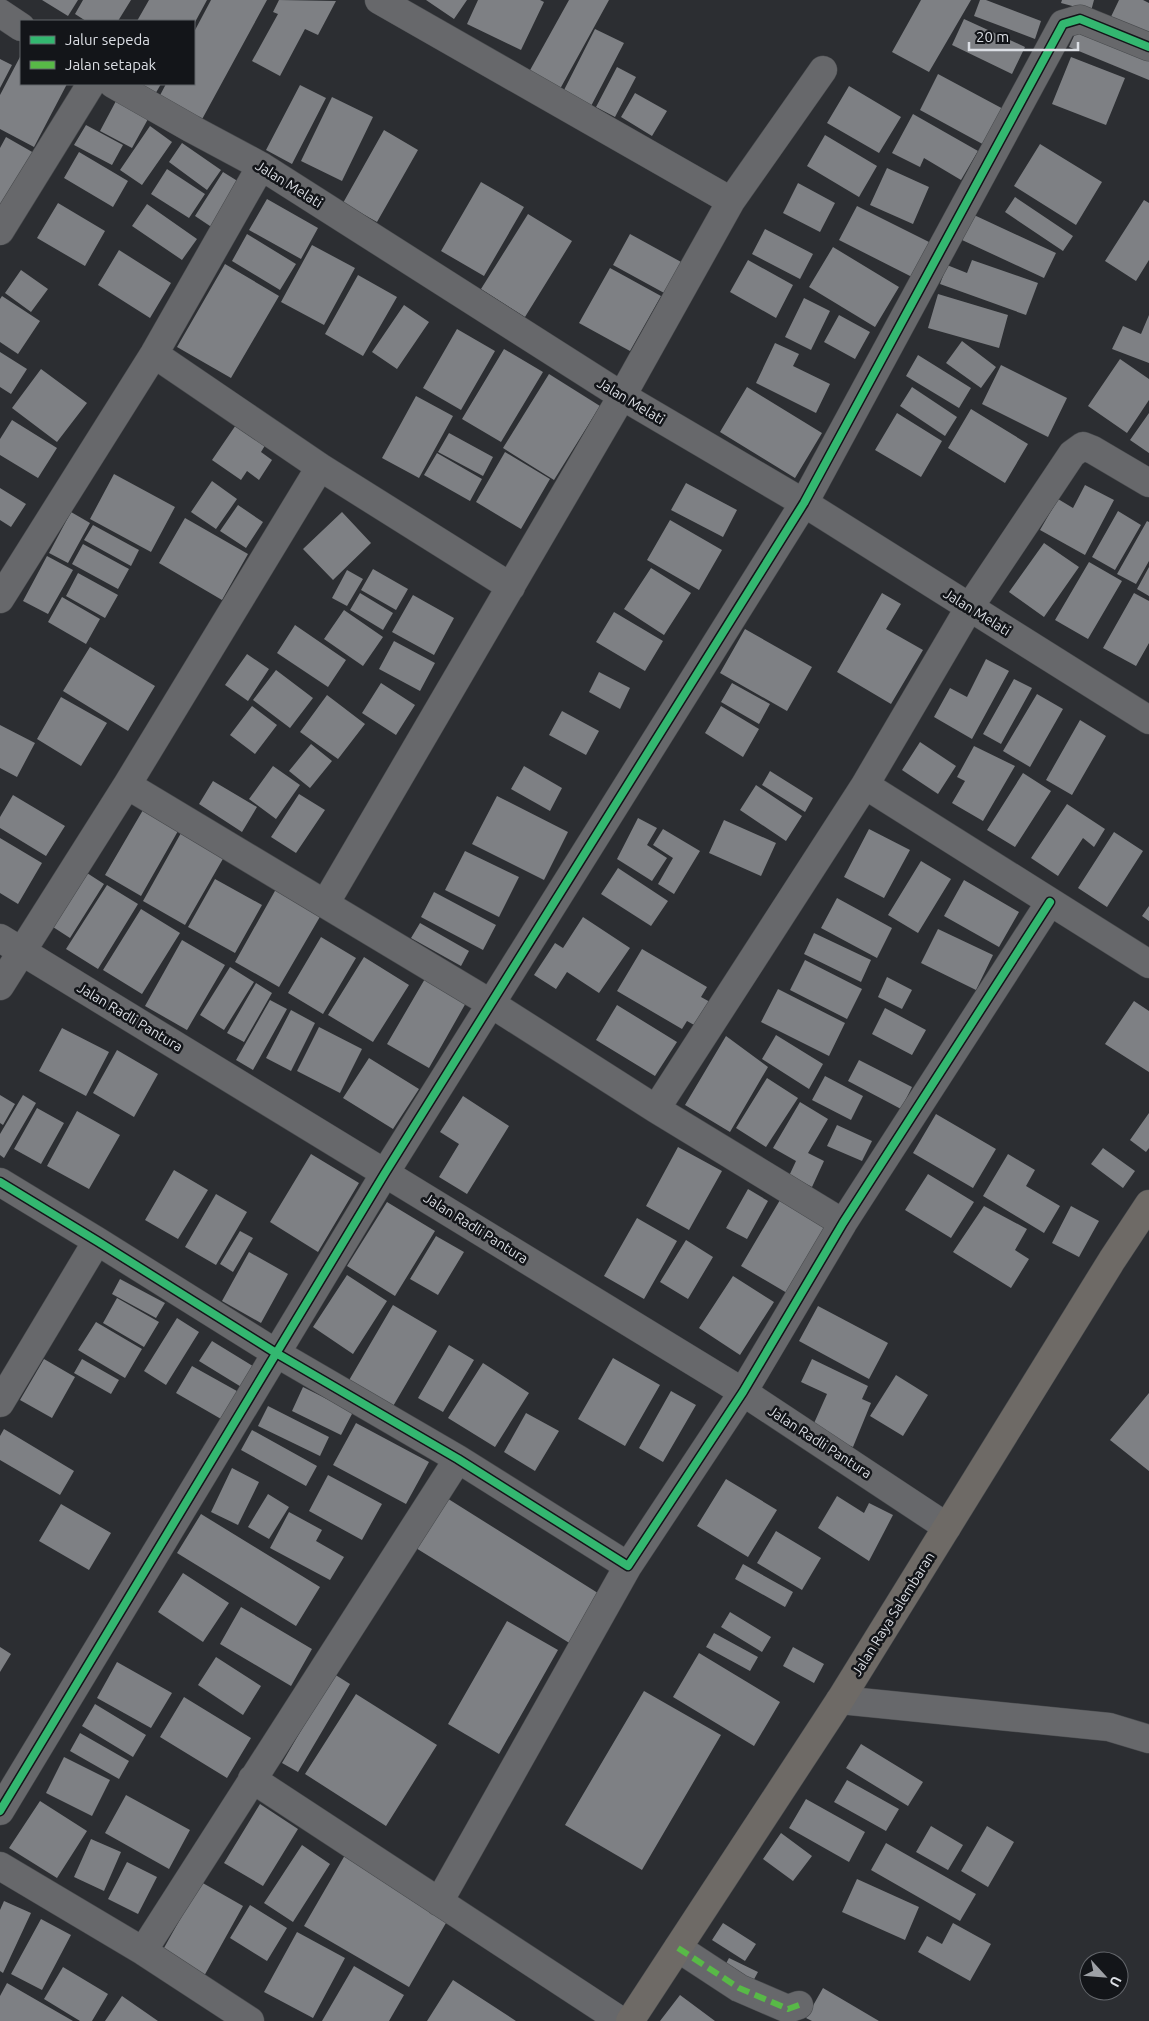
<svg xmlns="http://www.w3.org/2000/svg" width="1149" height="2021" viewBox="0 0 1149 2021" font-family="Ubuntu,sans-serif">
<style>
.building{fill:#7e8084}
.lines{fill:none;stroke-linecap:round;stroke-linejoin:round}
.minor-casing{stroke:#494b4e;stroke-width:29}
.major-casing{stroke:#494b4e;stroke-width:29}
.minor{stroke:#67686b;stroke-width:28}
.major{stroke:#6e6a66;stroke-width:28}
.quiet{stroke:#58b947;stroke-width:6;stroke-dasharray:12 6;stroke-linecap:butt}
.cycleway-casing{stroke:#131519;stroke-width:11}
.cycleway{stroke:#33b770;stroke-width:8}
.labels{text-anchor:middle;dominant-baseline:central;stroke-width:5;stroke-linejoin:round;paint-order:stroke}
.street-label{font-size:14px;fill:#dcdfe5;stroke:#131519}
</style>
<rect width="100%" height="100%" fill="#2c2e32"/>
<!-- building -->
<path class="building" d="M42,0H78L68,16Z
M83,0H131L118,21H86L75,14Z
M149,0H207L194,24V21H137Z
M211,0H267L200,123L158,99L166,84H194V32Z
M279,0L336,1L318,35L305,29L280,76L252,61L278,14L273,12Z
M426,0H467L454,19Z
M478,0H540L544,2L521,50L467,24Z
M569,0H609L560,89L529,72Z
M921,0H971L929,72L892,52Z
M980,0H986L1041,21L1035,39L974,16Z
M1062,0H1094L1091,11L1061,3Z
M1119,0H1143L1149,3V42L1108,23Z
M964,19L1025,47L1012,74L952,45Z
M1079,25L1149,54V80L1069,47Z
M595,29L624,43L590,108L562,94Z
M21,55V84H67L34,147L0,129V95Z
M1071,57L1125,78L1106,125L1052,104Z
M0,59L12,65L0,88Z
M617,67L636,77L615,117L596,107Z
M938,74L1007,111L988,147L920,110Z
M132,84H161L154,96Z
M300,85L326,98L292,164L266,150Z
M849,86L901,117L879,153L827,123Z
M635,93L667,111L652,136L621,117Z
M332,97L373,117L342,181L301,161Z
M116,101L148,119L132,148L100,131Z
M913,114L978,151L961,180L924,158L920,167L892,153Z
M86,125L123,145L112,165L74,145Z
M150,126L172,142L142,185L120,170Z
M384,130L418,150L377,222L343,203Z
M825,135L877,166L859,197L807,166Z
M6,137L34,153L0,205V148Z
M182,143L221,170L207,190L169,162Z
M1040,144L1102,182L1076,225L1014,186Z
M79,152L128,181L113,207L64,178Z
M887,168L929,187L913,224L870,205Z
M167,169L205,194L189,218L151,194Z
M223,172L244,185L216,230L195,216Z
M481,182L524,207L484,276L441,251Z
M798,183L835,203L820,232L783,213Z
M1015,197L1073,236L1063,251L1005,212Z
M267,199L318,228L301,259L249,230Z
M1144,200L1149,203V260L1136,281L1105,261Z
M58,203L105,231L85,266L37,238Z
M147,204L197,239L182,260L132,226Z
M857,206L935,245L918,280L839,240Z
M528,214L572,241L525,317L481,289Z
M974,215L1056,253L1044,278L962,240Z
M765,229L813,254L800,279L752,254Z
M247,234L296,264L280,290L232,261Z
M630,234L683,263L666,294L613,265Z
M312,245L355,268L324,325L281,302Z
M833,247L899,287L875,327L809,287Z
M119,250L171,283L150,318L98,285Z
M748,260L793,285L776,318L730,292Z
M972,260L1038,283L1026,315L940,284L947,265L967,273Z
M225,264L279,296L231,378L177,347Z
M610,268L661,296L630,351L579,323Z
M21,270L48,289L31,312L5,293Z
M358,275L397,297L363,356L325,334Z
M938,294L1008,315L999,348L928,328Z
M2,296L40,321L18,354L0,342V299Z
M804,298L830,311L811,350L785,337Z
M404,305L429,322L397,369L372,352Z
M839,315L870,332L855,359L824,342Z
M1149,315V363L1112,349L1123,326L1141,334Z
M457,329L495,351L461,410L423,388Z
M962,341L996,367L981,388L946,363Z
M775,343L799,354L793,366L830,384L816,413L756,383Z
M504,349L543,372L501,442L462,419Z
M0,352L27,369L11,394L0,387Z
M918,355L971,388L959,408L906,376Z
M1120,359L1149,379V400L1127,433L1088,406Z
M1001,365L1067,398L1048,437L982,404Z
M41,369L87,403L57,442L12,408Z
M549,374L600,406L554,480L503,448Z
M747,387L822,433L795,478L720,432Z
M912,387L957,417L945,436L900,406Z
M416,396L453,416L419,478L382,458Z
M971,409L1028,444L1005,483L948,448Z
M897,413L942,441L921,477L875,450Z
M1149,413V453L1130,440Z
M240,419L269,439L261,452L272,460L259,480L247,471L241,480L212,460Z
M12,420L57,448L38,478L0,455V439Z
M449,433L493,457L483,476L438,452Z
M505,452L550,479L521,529L476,502Z
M437,453L482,479L470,501L424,475Z
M114,474L175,507L151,552L90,519Z
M212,481L237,499L216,529L191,512Z
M686,483L737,510L723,537L671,510Z
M1085,485L1114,500L1085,555L1040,530L1058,499L1073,508Z
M0,488L26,504L11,527L0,520Z
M238,505L263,522L246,548L220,531Z
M1118,511L1141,525L1115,570L1092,557Z
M71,512L90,523L68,563L49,553Z
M342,512L371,543L333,580L303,549Z
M185,518L248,554L222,600L159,563Z
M670,520L722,550L699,590L647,560Z
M1147,521L1149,522V561L1136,584L1117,574Z
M93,525L139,550L131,566L84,540Z
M1044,543L1079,567L1044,617L1009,592Z
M83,544L129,569L118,589L72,564Z
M47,556L73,570L48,614L23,601Z
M1089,562L1122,581L1088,639L1055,620Z
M1149,567V596L1137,589Z
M651,568L691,593L664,635L624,609Z
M373,569L408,589L396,610L361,590Z
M347,570L363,579L347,606L332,598Z
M78,573L118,595L105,618L66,596Z
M360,593L393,613L383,630L350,610Z
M882,593L901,604L886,629L923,650L891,704L837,672Z
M1134,593L1149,601V643L1136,666L1103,648Z
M413,595L454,618L434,655L392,632Z
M62,597L100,619L86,644L48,622Z
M344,610L383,637L363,666L324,639Z
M614,612L663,641L645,671L596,642Z
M295,625L346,660L328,687L277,653Z
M745,629L812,667L787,711L720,673Z
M394,641L435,663L420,691L379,669Z
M90,647L155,686L128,731L63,691Z
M247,654L269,669L248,701L225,685Z
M986,659L1009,671L972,739L934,717L950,688L967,697Z
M276,670L313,698L290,728L253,700Z
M599,672L630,688L620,709L589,692Z
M1014,679L1032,688L1001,744L983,734Z
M381,683L415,705L396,735L362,713Z
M732,683L770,704L759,724L721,702Z
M1037,694L1063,709L1030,767L1003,751Z
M327,695L365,724L338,759L300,732Z
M61,697L107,723L81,766L37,739Z
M252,706L277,725L255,754L230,735Z
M721,706L759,729L743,757L705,733Z
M562,711L599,731L586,755L549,735Z
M1080,720L1106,736L1072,795L1046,780Z
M0,725L35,743L17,777L0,768Z
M920,742L956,766L938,794L902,770Z
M311,744L332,761L310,788L289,771Z
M974,746L1015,766L983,821L952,803L965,781L957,777Z
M273,766L300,785L276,819L249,799Z
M524,766L562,788L550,811L511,789Z
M770,771L813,798L805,812L762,785Z
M1023,773L1051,791L1015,847L987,830Z
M213,781L257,807L242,832L199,804Z
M756,785L802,816L786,841L740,810Z
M299,794L325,810L296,853L271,837Z
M13,795L65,826L46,856L0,828V817Z
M497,796L568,832L544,880L472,844Z
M1067,804L1105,829L1094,847L1083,838L1058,876L1031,858Z
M143,810L178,831L141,896L105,875Z
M638,818L657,828L647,845L667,858L652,881L617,859Z
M724,820L776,843L761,876L709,853Z
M663,829L700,851L674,894L658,884L673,858L653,845Z
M869,829L910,850L884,898L844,877Z
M1114,832L1143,851L1107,907L1078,888Z
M181,833L224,857L185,925L143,901Z
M0,838L42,863L18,904L0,893Z
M465,851L519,877L499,917L445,890Z
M921,861L951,879L918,933L888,915Z
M618,868L668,901L651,926L601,894Z
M87,873L104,884L70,938L53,927Z
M215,879L262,905L235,953L188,927Z
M964,880L1019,912L999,947L944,916Z
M107,885L138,904L98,969L66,949Z
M276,889L321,915L279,987L235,962Z
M434,892L496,925L483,950L421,917Z
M837,898L892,928L877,958L821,928Z
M1149,906V921L1142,916Z
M141,909L180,933L142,994L103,970Z
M583,917L630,948L599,993L567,972L556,989L534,975L555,943L563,948Z
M420,923L469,951L461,966L411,938Z
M938,929L993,955L976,990L921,963Z
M814,933L871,960L861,982L804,954Z
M321,937L356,958L323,1014L288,993Z
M182,940L225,965L187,1030L145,1006Z
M642,949L707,987L701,997L710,1002L696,1026L687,1021L682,1029L617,991Z
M364,957L409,985L373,1042L328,1015Z
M805,960L862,989L847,1019L790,990Z
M230,967L254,982L224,1030L200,1015Z
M426,977L467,1001L429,1068L387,1044Z
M887,977L912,990L902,1009L878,997Z
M256,983L272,993L244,1042L227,1033Z
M778,989L845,1023L829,1056L761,1022Z
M270,1000L287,1009L253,1070L236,1060Z
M1134,1001L1149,1011V1072L1105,1044Z
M617,1005L677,1042L655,1076L596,1040Z
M885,1008L926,1030L912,1055L872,1034Z
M291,1010L315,1023L291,1071L266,1058Z
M319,1027L362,1049L340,1093L297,1071Z
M62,1028L109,1052L86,1096L39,1071Z
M776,1035L823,1064L809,1089L762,1059Z
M726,1036L768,1067L730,1132L685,1105Z
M117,1050L158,1074L134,1117L93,1093Z
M369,1058L419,1089L393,1129L343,1098Z
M859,1060L912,1087L901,1109L848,1081Z
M825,1076L863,1096L851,1120L812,1100Z
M767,1078L798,1098L766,1147L736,1128Z
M0,1095L15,1104L3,1125L0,1123Z
M23,1095L36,1103L4,1158L0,1155V1134Z
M463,1096L509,1126L467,1194L439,1177L459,1144L440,1132Z
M800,1102L828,1119L808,1153L824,1161L812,1187L789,1176L796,1161L773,1148Z
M37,1108L64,1123L41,1164L14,1149Z
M77,1111L120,1135L89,1189L47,1166Z
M1149,1113V1148L1146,1152L1130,1140Z
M936,1114L996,1149L973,1188L913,1153Z
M837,1125L872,1141L862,1161L827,1146Z
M678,1147L722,1171L689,1230L646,1206Z
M1103,1148L1135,1171L1123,1188L1091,1164Z
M311,1154L359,1183L318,1252L270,1222Z
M1008,1154L1035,1170L1026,1186L1060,1206L1044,1233L983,1196Z
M174,1170L208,1190L178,1239L145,1220Z
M928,1174L974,1202L951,1238L905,1210Z
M748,1189L768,1201L747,1239L726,1228Z
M216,1194L247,1212L216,1265L185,1247Z
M780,1200L826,1227L787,1293L741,1266Z
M387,1202L435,1231L395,1296L347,1266Z
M984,1206L1027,1229L1015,1250L1029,1259L1011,1288L953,1252Z
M1071,1206L1099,1221L1079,1257L1052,1243Z
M637,1218L677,1241L644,1299L604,1276Z
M240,1231L253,1238L233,1272L220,1264Z
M436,1236L464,1252L438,1295L410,1279Z
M686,1240L713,1257L688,1299L660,1282Z
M249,1252L288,1274L261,1323L222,1301Z
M347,1275L387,1301L353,1354L313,1327Z
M733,1276L774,1302L740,1355L699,1328Z
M120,1279L165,1303L156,1318L112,1294Z
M117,1298L159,1322L144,1347L103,1323Z
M393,1305L437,1331L392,1408L348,1382Z
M818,1306L888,1343L869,1379L799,1341Z
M177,1318L199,1332L166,1385L144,1371Z
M96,1322L142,1349L125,1378L78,1350Z
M212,1341L256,1368L243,1388L199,1361Z
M449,1345L474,1360L443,1412L418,1398Z
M613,1358L660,1385L625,1446L578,1419Z
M44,1359L75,1377L52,1418L20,1400Z
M82,1359L119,1380L111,1394L74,1373Z
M812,1359L868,1386L862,1399L871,1403L853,1447L811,1430L827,1394L801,1382Z
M483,1363L529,1393L495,1447L448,1418Z
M192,1366L244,1395L228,1423L176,1393Z
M896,1375L928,1395L903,1436L870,1416Z
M303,1387L353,1412L341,1435L292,1411Z
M671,1391L696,1405L663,1462L639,1448Z
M1149,1393V1471L1110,1440Z
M268,1406L329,1437L320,1456L258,1426Z
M526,1413L559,1431L535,1471L504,1452Z
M356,1423L429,1462L406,1504L333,1465Z
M4,1429L74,1471L60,1495L0,1460V1436Z
M252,1430L317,1466L306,1486L241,1450Z
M232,1468L259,1482L238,1525L211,1512Z
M328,1475L382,1504L362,1540L309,1511Z
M726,1479L777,1510L748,1557L697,1526Z
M268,1494L289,1507L269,1539L248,1527Z
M442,1495L601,1595L571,1644L411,1545Z
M837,1496L864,1513L869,1503L893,1515L869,1561L818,1528Z
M61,1504L111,1533L89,1570L39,1541Z
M289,1512L322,1530L316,1541L344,1557L330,1580L270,1548Z
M201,1514L320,1587L296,1626L177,1553Z
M776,1531L821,1558L802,1590L757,1563Z
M743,1564L793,1592L785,1607L735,1579Z
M183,1573L229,1603L203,1642L158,1612Z
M241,1607L312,1649L291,1686L220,1644Z
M730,1612L771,1637L762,1652L721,1627Z
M507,1621L558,1650L499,1754L448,1724Z
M714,1633L758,1657L750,1671L706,1647Z
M0,1647L11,1654L0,1672Z
M793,1647L824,1664L814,1683L783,1666Z
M699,1653L780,1702L754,1746L673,1697Z
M216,1657L261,1686L243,1715L198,1685Z
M117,1662L172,1693L151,1728L97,1698Z
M334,1674L350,1684L298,1772L282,1763Z
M644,1691L721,1735L642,1870L565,1825Z
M356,1694L437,1745L386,1826L305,1774Z
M184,1697L251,1738L227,1778L160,1737Z
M95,1704L146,1735L133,1757L82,1726Z
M80,1733L129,1761L119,1779L70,1751Z
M861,1744L923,1782L908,1806L846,1768Z
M64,1757L110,1780L92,1816L46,1793Z
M847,1780L899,1809L886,1831L834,1802Z
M126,1795L190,1830L169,1869L105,1833Z
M806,1799L865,1832L849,1862L789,1828Z
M40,1801L87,1831L57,1878L9,1848Z
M260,1804L298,1829L263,1886L224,1863Z
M931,1826L963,1845L948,1870L916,1852Z
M987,1826L1014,1842L988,1887L961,1871Z
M781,1833L812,1856L793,1881L763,1859Z
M91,1839L121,1852L104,1891L74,1877Z
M886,1843L976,1894L960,1921L871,1870Z
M302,1845L330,1864L293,1922L264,1903Z
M345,1855L450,1916L409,1987L304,1926Z
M127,1862L157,1877L138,1914L108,1899Z
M857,1879L919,1907L905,1940L842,1912Z
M201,1882L243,1906L203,1978L160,1955Z
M4,1901L31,1913L3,1973L0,1971V1910Z
M250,1905L287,1928L267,1961L230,1938Z
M41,1919L71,1935L42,1990L11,1974Z
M723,1923L756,1944L745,1961L712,1940Z
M953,1923L991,1944L970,1981L918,1952L927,1936L942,1944Z
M297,1932L345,1958L313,2018L264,1992Z
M729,1958L758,1972L751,1985L722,1971Z
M354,1966L404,1995L389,2021H322Z
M63,1967L108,1994L92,2021H80L44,1999Z
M453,1980L516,2021H427Z
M7,1983L73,2021H0V1996Z
M823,1988L879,2021H812L806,2018Z
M680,1995L715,2021H660Z
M122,1996L158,2021H105Z"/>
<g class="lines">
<!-- minor casing -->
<g class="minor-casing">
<path id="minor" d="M379,0L731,201
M0,13L21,27
M113,84L192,129L261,166L622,396L804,503L1149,720
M0,231L91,84
M154,354L320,467L511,587
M1149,483L1093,450L1083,446L1072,454L969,608L865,785L1149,964
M0,599L154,354L261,166
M127,785L320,467
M325,904L622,396L731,201L823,70
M0,938L743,1392L947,1527
M0,986L127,785L490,1003L656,1109L843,1223
M656,1109L865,785
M0,1182L97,1241L276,1353L458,1459L628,1566L743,1392L843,1223L1050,902
M0,1403L97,1241
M840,1700L1109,1727L1149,1739
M252,1779L621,2021
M0,1811L385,1173L804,503L1063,24L1080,19L1149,47
M0,1866L143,1951L250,2021
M439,1902L628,1566
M678,1948L739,1988L788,2009L799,2005
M143,1951L458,1459"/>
</g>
<!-- major casing -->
<g class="major-casing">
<path id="major" d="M630,2021L840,1700L1112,1260L1149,1204"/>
</g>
<!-- minor -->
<use href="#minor" class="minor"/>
<!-- major -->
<use href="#major" class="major"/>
<!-- quiet -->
<path class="quiet" d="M678,1948L739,1988L788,2009L799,2005"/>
<!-- cycleway casing -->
<g class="cycleway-casing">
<path id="cycleway" d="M0,1182L97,1241L276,1353L458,1459L628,1566L743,1392L843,1223L1050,902
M0,1811L385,1173L804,503L1063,24L1080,19L1149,47"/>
</g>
<!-- cycleway -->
<use href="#cycleway" class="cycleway"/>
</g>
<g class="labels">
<!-- street labels -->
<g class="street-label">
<text transform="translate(289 184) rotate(32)">Jalan Melati</text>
<text transform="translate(631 401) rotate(31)">Jalan Melati</text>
<text transform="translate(977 612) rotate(32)">Jalan Melati</text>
<text transform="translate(130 1017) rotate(31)">Jalan Radli Pantura</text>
<text transform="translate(476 1228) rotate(32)">Jalan Radli Pantura</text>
<text transform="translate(820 1442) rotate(33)">Jalan Radli Pantura</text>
<text transform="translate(893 1614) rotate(-58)">Jalan Raya Salembaran</text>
</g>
</g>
<!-- legend -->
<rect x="20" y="20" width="175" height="65" fill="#131519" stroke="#63666b"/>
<rect x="30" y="36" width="25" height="8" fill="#33b770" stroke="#63666b"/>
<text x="65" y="45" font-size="15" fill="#dcdfe5">Jalur sepeda</text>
<rect x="30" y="61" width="25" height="8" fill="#58b947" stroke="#63666b"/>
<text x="65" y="70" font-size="15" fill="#dcdfe5">Jalan setapak</text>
<!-- north arrow -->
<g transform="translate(1104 1976) rotate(116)"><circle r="24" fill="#131519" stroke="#63666b"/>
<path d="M0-4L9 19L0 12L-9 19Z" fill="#9ea1a6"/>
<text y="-8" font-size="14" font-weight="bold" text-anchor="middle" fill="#dcdfe5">U</text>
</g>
<!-- scale -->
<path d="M969 42v8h109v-8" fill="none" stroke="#dcdfe5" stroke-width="2.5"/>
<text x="976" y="42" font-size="15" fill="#dcdfe5" stroke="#131519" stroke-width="4" paint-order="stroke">20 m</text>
</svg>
